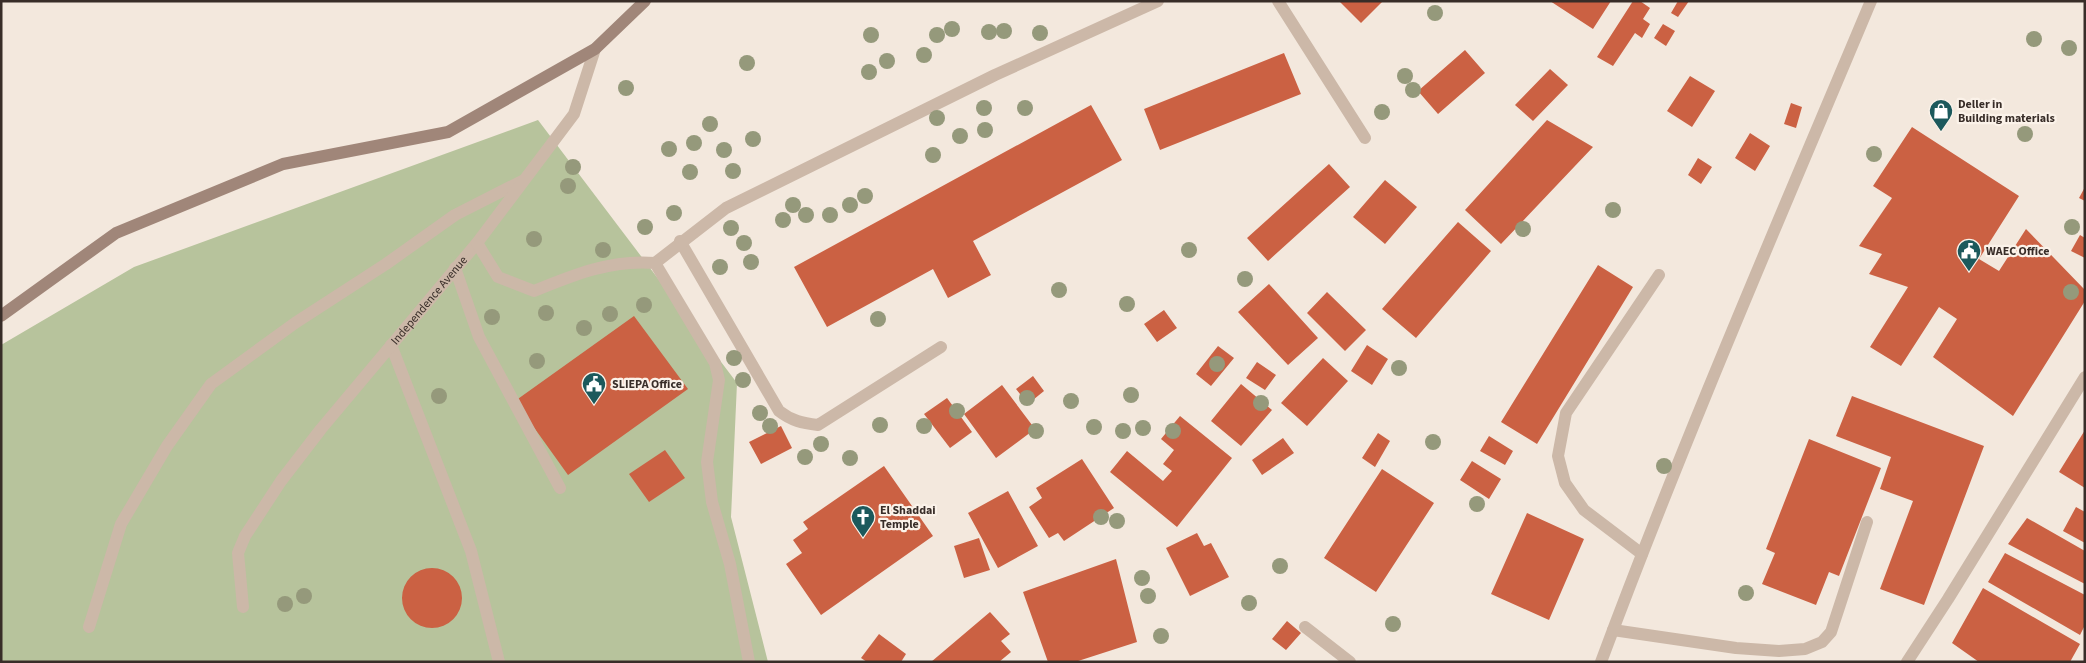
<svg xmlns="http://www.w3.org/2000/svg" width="2086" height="663" viewBox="0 0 2086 663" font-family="'Source Sans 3',sans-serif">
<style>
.green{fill:#b7c39c}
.building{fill:#cb6143}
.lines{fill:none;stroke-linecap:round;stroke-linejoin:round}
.lane{stroke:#ccb8a8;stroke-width:12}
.street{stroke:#ccb8a8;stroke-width:12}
.secondary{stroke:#a08679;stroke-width:12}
.tree{fill:#95997b}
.labels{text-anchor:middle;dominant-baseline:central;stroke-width:4.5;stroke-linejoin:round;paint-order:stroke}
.poi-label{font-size:12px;font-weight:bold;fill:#382d28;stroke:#fbf2e9;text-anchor:start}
.street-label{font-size:12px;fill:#382d28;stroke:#fbf2e9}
</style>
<rect width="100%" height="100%" fill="#f3e8dd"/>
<!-- green -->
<path class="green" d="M538,120L737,383L731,517L768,662H1V345L134,267Z"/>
<!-- building -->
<path class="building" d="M1339,1H1383L1361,23Z
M1550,1H1611L1593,29Z
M1633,1H1640L1650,8L1643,19L1650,24L1642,38L1635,33L1613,66L1597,57Z
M1678,1H1689L1678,17L1671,13Z
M1663,24L1675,31L1666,46L1654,38Z
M1465,50L1485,73L1438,114L1418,91Z
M1284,53L1301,94L1160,150L1144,109Z
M1550,69L1568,85L1533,121L1515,105Z
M1690,76L1715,91L1692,127L1667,111Z
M1791,103L1802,107L1796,128L1784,124Z
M1091,105L1122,160L973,241L991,275L948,298L933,269L827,327L794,267Z
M1547,120L1593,147L1501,244L1465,210Z
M1912,127L2019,196L1979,259L1999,271L2026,229L2085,290V301L2013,416L1933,357L1957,319L1939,307L1901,366L1870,347L1908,287L1869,274L1882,254L1859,246L1892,198L1873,186Z
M1750,133L1770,146L1755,171L1735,158Z
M1698,158L1712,167L1701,184L1688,175Z
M1329,164L1350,187L1268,261L1247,238Z
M1385,180L1417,207L1385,244L1353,217Z
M2085,187V201L2079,198Z
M1458,222L1491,251L1416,338L1382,309Z
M2080,235L2085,238V258L2071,251Z
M1598,265L1633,287L1537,444L1501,422Z
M1269,284L1318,338L1288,365L1238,312Z
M1327,292L1366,330L1345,351L1307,313Z
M1164,310L1177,328L1157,342L1144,324Z
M634,316L688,389L568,475L515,401Z
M1367,345L1388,359L1372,385L1351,371Z
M1218,346L1234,358L1211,386L1196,374Z
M1323,358L1348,381L1307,426L1281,403Z
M1257,362L1276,375L1265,390L1246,378Z
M1033,376L1044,391L1028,404L1016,389Z
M1241,384L1272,410L1241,446L1211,421Z
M1002,385L1035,429L996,458L964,414Z
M1852,396L1984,446L1924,605L1880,589L1913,501L1880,489L1891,457L1836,436Z
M947,398L972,432L950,448L924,414Z
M1180,416L1232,458L1177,527L1110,472L1127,451L1163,481L1172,471L1163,464L1174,450L1161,439Z
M781,426L792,448L761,464L749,442Z
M2085,430V488L2059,472Z
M1378,433L1390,441L1375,467L1362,458Z
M1489,436L1513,451L1505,465L1480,451Z
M1283,438L1294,453L1262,475L1252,460Z
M1809,439L1881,468L1839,576L1829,572L1816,605L1762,584L1775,553L1766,549Z
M665,450L685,478L649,502L629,474Z
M1082,459L1114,508L1064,541L1058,533L1049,538L1029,507L1042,498L1036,488Z
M1472,461L1501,479L1489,499L1460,480Z
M884,466L933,536L821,615L786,564L802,553L793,540L808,529L803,522Z
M1382,469L1434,503L1376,592L1324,558Z
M1008,491L1038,546L998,568L968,513Z
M2076,507L2085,512V543L2063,531Z
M1527,513L1584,539L1549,620L1491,594Z
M2027,518L2085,551V584L2008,544Z
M1197,533L1204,546L1211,543L1229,577L1190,596L1166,548Z
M979,538L990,570L964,578L954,546Z
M2005,553L2085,595V625L2080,635L1988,582Z
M1116,559L1137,642L1075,662H1048L1023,592Z
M402 598a30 30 0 1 1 60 0a30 30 0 1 1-60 0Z
M1983,588L2080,644L2070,662H1979L1952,643Z
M990,612L1010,634L1001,641L1011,652L999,662H931Z
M1287,621L1301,633L1286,650L1272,639Z
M879,634L906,654L901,662H867L861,658Z"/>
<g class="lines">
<!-- lane -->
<g class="lane">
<path d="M1278,1L1365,138"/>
<path d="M680,241L779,411C792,421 802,423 818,425L941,347"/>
<path d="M655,263L726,208L995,75L1158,1"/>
<path d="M455,268L479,337L560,488"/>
<path d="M391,345L471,551L499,662"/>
<path d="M1642,554L1584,510L1565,483L1558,456L1566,413L1659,275"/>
<path id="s1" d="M243,607L238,553L245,536L281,481L321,429L477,243"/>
<path d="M89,627L121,524L167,446L211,384L295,323L386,264L455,215L524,180"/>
<path d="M1613,630L1736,648L1779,651L1805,649L1822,642L1831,632L1867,522"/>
</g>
<!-- street -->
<path class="street" d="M595,49L574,114L477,243L498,277L534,291C573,275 612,259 655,263L715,363L719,380L707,462L712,502L730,564L749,662
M1305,627L1350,662
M1601,662C1684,439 1779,220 1871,1
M1907,662L1948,599L2085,377"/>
<!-- secondary -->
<path class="secondary" d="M1,316L116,233L283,164L448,132L595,49L645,1"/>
</g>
<!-- trees -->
<g class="tree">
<circle cx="1435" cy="13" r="8"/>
<circle cx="952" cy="29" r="8"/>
<circle cx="1004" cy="31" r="8"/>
<circle cx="989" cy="32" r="8"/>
<circle cx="1040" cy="33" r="8"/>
<circle cx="871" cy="35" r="8"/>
<circle cx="937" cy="35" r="8"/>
<circle cx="2034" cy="39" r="8"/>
<circle cx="2069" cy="48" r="8"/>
<circle cx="924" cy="55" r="8"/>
<circle cx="887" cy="61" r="8"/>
<circle cx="747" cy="63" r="8"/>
<circle cx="869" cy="72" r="8"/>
<circle cx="1405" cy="76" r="8"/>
<circle cx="626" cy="88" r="8"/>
<circle cx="1413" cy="90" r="8"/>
<circle cx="984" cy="108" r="8"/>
<circle cx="1025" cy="108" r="8"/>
<circle cx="1382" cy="112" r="8"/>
<circle cx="937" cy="118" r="8"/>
<circle cx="710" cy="124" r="8"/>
<circle cx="985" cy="130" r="8"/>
<circle cx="2025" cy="134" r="8"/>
<circle cx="960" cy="136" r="8"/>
<circle cx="753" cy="139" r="8"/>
<circle cx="694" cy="143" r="8"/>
<circle cx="669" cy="149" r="8"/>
<circle cx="724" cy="150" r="8"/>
<circle cx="1874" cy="154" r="8"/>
<circle cx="933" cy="155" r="8"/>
<circle cx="573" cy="167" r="8"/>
<circle cx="733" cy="171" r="8"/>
<circle cx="690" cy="172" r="8"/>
<circle cx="568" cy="186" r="8"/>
<circle cx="865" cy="196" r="8"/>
<circle cx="793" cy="205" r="8"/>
<circle cx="850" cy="205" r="8"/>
<circle cx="1613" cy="210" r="8"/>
<circle cx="674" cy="213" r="8"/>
<circle cx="806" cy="215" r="8"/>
<circle cx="830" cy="215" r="8"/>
<circle cx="783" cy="220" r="8"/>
<circle cx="645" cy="227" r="8"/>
<circle cx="2072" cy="227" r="8"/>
<circle cx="731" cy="228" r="8"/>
<circle cx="1523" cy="229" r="8"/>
<circle cx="534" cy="239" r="8"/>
<circle cx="744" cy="243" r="8"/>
<circle cx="603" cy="250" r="8"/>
<circle cx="1189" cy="250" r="8"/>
<circle cx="751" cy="262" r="8"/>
<circle cx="720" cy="267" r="8"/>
<circle cx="1245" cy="279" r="8"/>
<circle cx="1059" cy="290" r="8"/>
<circle cx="2071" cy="292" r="8"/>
<circle cx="1127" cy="304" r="8"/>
<circle cx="644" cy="305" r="8"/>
<circle cx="546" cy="313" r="8"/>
<circle cx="610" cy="314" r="8"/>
<circle cx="492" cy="317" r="8"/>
<circle cx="878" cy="319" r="8"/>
<circle cx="584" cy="328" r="8"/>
<circle cx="734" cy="358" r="8"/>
<circle cx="537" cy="361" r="8"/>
<circle cx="1217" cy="364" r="8"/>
<circle cx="1399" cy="368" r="8"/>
<circle cx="743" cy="380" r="8"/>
<circle cx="1131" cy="395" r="8"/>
<circle cx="439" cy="396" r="8"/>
<circle cx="1027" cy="398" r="8"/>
<circle cx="1071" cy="401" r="8"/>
<circle cx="1261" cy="403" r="8"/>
<circle cx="957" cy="411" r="8"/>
<circle cx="760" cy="413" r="8"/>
<circle cx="880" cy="425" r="8"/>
<circle cx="770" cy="426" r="8"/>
<circle cx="924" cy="426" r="8"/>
<circle cx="1094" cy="427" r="8"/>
<circle cx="1143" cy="428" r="8"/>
<circle cx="1036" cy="431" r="8"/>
<circle cx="1123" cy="431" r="8"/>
<circle cx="1173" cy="431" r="8"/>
<circle cx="1433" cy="442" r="8"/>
<circle cx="821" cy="444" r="8"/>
<circle cx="805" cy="457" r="8"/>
<circle cx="850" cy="458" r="8"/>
<circle cx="1664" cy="466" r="8"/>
<circle cx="1477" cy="504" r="8"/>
<circle cx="1101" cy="517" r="8"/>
<circle cx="1117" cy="521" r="8"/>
<circle cx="1280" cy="566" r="8"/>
<circle cx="1142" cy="578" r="8"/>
<circle cx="1746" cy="593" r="8"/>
<circle cx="304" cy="596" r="8"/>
<circle cx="1148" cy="596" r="8"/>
<circle cx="1249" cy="603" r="8"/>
<circle cx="285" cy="604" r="8"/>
<circle cx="1393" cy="624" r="8"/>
<circle cx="1161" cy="636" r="8"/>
</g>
<!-- icons -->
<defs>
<g id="shop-pin" transform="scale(1.25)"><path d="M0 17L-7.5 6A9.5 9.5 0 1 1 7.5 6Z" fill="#1c595c" stroke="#fbf2e9"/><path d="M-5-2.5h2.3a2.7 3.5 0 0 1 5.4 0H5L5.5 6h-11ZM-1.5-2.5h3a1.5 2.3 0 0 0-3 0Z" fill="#fff"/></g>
<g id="civic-pin" transform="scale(1.25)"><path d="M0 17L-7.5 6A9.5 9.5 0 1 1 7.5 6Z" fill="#1c595c" stroke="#fbf2e9"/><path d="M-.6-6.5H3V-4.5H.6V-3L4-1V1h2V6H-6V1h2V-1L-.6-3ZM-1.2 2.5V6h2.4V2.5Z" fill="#fff"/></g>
<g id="church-pin" transform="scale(1.25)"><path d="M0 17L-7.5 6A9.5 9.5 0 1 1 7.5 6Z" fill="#1c595c" stroke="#fbf2e9"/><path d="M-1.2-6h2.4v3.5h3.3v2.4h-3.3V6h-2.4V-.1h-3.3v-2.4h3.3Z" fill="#fff"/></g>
</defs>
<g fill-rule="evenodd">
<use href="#shop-pin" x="1941" y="111"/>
<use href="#civic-pin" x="1969" y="251"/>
<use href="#civic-pin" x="594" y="384"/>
<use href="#church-pin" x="863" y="517"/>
</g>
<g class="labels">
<!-- poi labels -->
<g class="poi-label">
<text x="1958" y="104">Deller in<tspan x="1958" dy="14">Building materials</tspan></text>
<text x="1986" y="251">WAEC Office</text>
<text x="612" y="384">SLIEPA Office</text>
<text x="880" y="510">El Shaddai<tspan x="880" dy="14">Temple</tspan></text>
</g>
<!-- street labels -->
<g class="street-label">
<text stroke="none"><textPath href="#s1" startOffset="372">Independence Avenue</textPath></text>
</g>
</g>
<!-- border -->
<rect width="2086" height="663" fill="none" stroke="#382d28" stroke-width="5"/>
</svg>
